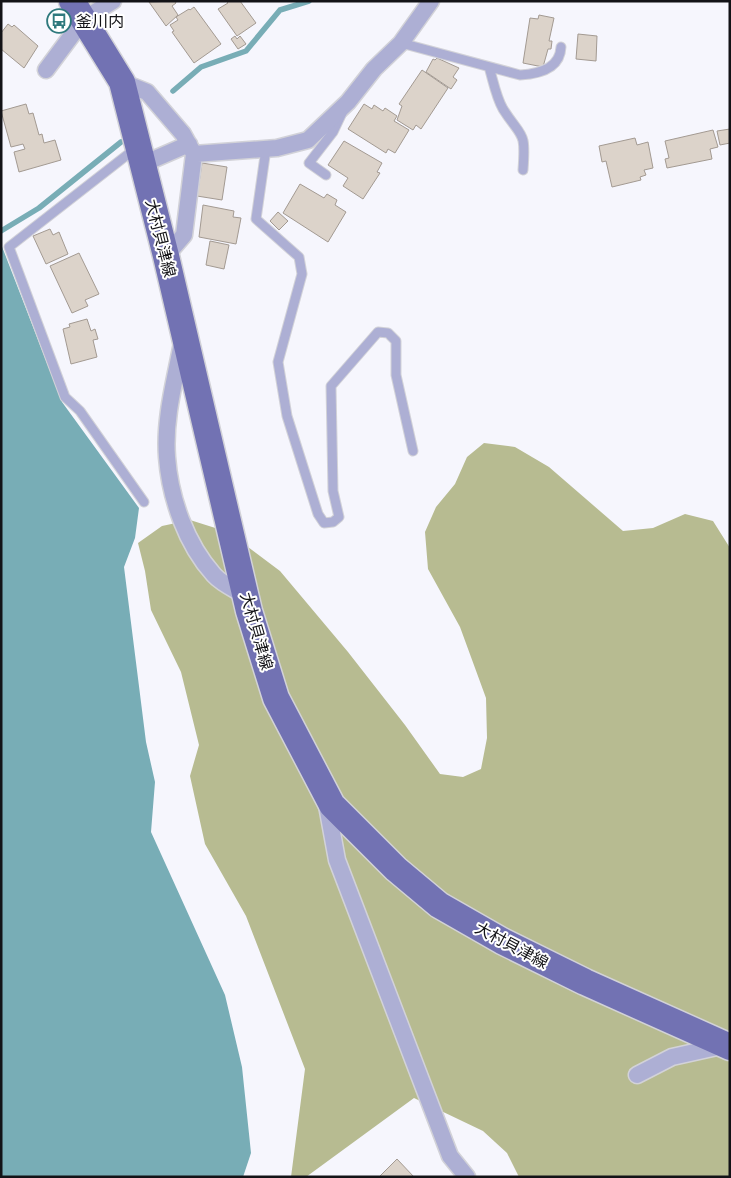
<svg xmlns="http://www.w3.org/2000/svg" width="731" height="1178" viewBox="0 0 731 1178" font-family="'PT Sans','Noto Sans JP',sans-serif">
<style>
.forest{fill:#b7bb91}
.water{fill:#78adb6}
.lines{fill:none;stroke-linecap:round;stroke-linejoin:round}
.stream{stroke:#78adb6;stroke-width:5.5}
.building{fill:#dcd3ca;stroke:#a39a92}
.service-casing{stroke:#d2d2d8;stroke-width:11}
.minor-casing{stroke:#d2d2d8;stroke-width:19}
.primary-casing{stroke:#d2d2d8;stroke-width:29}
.service{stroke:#adafd4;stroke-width:9}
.minor{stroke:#adafd4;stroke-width:16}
.primary{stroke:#7272b3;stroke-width:26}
.labels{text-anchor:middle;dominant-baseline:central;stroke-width:4;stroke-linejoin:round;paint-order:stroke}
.poi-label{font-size:16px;fill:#131317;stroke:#fff;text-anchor:start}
.street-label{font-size:16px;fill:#131317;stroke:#fff}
</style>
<rect width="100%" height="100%" fill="#f6f6fd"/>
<!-- forest -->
<path class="forest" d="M484,443L515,447L549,467L623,531L653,528L685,514L713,521L730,548V1177H519L507,1153L483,1131L414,1098L306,1177H291L305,1069L246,916L205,844L190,776L199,745L181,672L151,610L145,571L138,543L162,526L190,520L228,532L280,571L348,652L405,725L440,774L463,777L481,769L487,738L486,698L460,627L428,569L425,532L436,507L455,484L467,457Z"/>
<!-- water -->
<path class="water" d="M1,244L62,402L139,508L135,538L124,567L146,742L155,782L151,832L225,995L242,1067L251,1153L243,1177H1Z"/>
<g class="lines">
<!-- stream -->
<path class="stream" d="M173,91L201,67L246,51L280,10L309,1
M1,231L39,208L121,142"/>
</g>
<!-- building -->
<path class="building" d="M175,1L176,3L172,6L178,15L166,26L149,2Z
M226,1H240L256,23L237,36L218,9L228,3Z
M194,7L221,44L194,63L172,32L174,31L170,25L178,20L176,17L189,9L190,10Z
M539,15L554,18L549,41H552L551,49H548L543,67L523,63L530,18L538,19Z
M8,24L12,27L14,25L38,46L24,68L1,49V33Z
M578,34L597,36L596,61L576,59Z
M235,36L237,39L240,36L246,44L238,49L231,39Z
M437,58L459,68L453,77L457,80L451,89L426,72L433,59L435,60Z
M422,70L448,88L421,129L416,125L413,130L397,120L402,106L399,104Z
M26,104L29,114L33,113L39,135L42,134L44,143L55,140L61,160L19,172L14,152L25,149L23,144L11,147L1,111Z
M364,104L372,109L374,105L383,111L385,108L397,116L394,121L409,130L395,153L388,149L386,153L348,129Z
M730,129V143L720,145L717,131Z
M713,130L718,147L710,149L712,159L667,168L665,159L669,158L665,141Z
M635,138L637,145L648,142L653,168L644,170L646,175L640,177L641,180L612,187L606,161L602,162L599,146Z
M344,141L382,163L377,172L380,173L363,199L343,186L348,178L328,165Z
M202,163L227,167L222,200L197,196Z
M300,184L324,198L327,194L337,200L335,205L346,212L328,242L283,213Z
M203,205L234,211L233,217L241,218L236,244L199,237Z
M278,212L288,221L279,230L270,221Z
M50,229L53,235L59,232L68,254L46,264L33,236Z
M210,241L229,245L224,269L206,265Z
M79,253L99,294L85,300L88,306L72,313L50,266Z
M87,319L91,331L95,329L98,339L93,340L97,357L71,364L63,329L70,327L69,324Z
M397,1159L414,1177H379Z"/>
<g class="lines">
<!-- service casing -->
<g class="service-casing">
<path id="service" d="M401,43L520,75C538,74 560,69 561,47
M489,67C493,80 496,97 503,109C522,139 526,129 523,170
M136,148L9,247L65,397L80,411L144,502
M266,149L256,219L299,257L302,274L278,362L287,416L318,514L324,523L333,522L339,517L333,491L331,386L378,332L388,333L396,341V375L413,451
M326,175L309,163L333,132L342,113"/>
</g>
<!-- minor casing -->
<g class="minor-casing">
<path id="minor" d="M46,70L84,19L113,1
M122,82L147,92L183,134L194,154L184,235L166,256
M194,154L277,148L308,140L348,102L374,69L401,43L431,1
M143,164L189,144
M182,343C175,380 164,419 167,457C170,498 186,544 214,575C222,584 236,590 246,596
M326,800L337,860L450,1156L467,1177
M637,1075L672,1057L726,1045"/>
</g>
<!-- primary casing -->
<g class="primary-casing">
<path id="primary" d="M72,1L122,82L166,256L249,611L276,698L332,805L396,869L439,905L502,941L585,982L730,1047"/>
</g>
<!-- service -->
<use href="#service" class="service"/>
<!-- minor -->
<use href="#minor" class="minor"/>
<!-- primary -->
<use href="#primary" class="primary"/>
</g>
<!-- icons -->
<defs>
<g id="bus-ring" transform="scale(1.25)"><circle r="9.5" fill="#fff" stroke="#2f797d" stroke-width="1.5"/><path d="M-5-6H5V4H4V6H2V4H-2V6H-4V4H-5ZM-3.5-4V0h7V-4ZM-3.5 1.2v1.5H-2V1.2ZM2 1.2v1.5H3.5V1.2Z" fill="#2f797d"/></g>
</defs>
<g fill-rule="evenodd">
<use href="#bus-ring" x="59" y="21"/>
</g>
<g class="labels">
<!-- poi labels -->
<g class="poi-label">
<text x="76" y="21">釜川内</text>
</g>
<!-- street labels -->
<g class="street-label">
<text transform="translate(161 238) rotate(76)">大村貝津線</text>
<text transform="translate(257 631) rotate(74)">大村貝津線</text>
<text transform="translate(512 945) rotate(28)">大村貝津線</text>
</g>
</g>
<!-- border -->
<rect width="731" height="1178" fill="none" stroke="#131317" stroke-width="5"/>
</svg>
